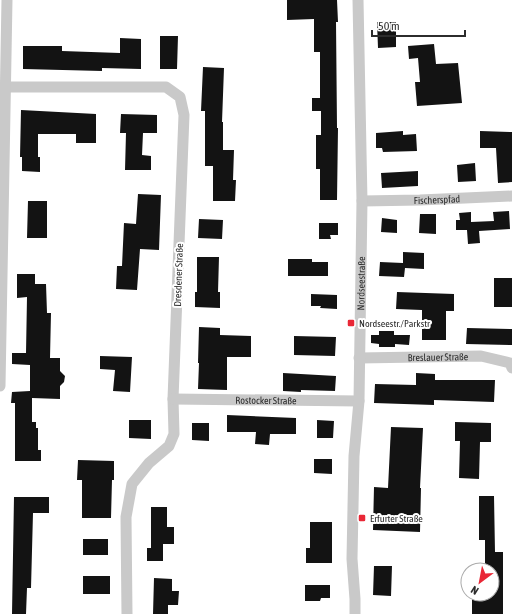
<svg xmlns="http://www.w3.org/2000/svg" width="512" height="614" font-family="'Asap Condensed',sans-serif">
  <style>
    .building { fill: #131313 }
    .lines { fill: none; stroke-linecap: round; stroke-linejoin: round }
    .minor { stroke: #c9c9c9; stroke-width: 11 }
    .poi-dot { fill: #e92736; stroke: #fff; stroke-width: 1.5 }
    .labels { text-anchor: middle; stroke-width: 4; stroke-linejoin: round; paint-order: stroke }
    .street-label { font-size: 10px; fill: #2c2c2c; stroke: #fff }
    .poi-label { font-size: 10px; fill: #2c2c2c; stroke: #fff; text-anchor: start }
  </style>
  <rect width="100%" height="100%" fill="#fff"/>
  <path class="building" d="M 287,0 L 337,0 L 338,22 L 336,22 L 337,128 L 338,128 L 337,200 L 320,200 L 320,169 L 316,169 L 316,135 L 321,135 L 321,111 L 312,111 L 312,98 L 320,98 L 320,52 L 314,52 L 314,19 L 287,20 Z
    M 377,22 L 396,22 L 396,47 L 378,48 Z
    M 160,36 L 178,36 L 177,69 L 160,69 Z
    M 120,38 L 141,39 L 141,69 L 102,68 L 102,71 L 23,69 L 23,46 L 62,46 L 62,51 L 120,53 Z
    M 434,44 L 436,64 L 458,63 L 462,103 L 417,106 L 415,82 L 420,82 L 418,58 L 409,59 L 408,46 Z
    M 203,67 L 224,68 L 222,122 L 223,122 L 223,150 L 234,150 L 233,180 L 236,180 L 235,201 L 213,201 L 213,166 L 205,166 L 205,111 L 201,111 Z
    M 21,110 L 96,114 L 96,143 L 76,143 L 76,134 L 38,134 L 38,157 L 40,157 L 40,172 L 22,171 L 22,157 L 20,157 Z
    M 121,114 L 157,115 L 157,133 L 143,133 L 142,155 L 151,156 L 151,170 L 125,170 L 126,133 L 120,133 Z
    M 403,131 L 403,135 L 416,134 L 417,151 L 383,152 L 382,148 L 376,148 L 376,133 Z
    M 480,131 L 512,132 L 512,182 L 498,183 L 496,148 L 480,148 Z
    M 475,163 L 476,181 L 458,182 L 457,165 Z
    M 418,171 L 418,186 L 382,188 L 381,173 Z
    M 138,194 L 161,195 L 159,250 L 140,249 L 137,290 L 116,289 L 117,266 L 122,266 L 124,223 L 136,224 Z
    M 28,201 L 47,201 L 47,238 L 27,238 Z
    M 509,211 L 510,229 L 479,231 L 480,243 L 468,244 L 467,230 L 456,230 L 456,220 L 460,220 L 459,213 L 471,212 L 471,222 L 494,221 L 493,212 Z
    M 420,214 L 436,214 L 436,234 L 419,233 Z
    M 382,218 L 397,220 L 397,233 L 381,232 Z
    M 199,219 L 223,220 L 222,239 L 198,238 Z
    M 319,223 L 338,223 L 338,235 L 330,235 L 331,239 L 319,239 Z
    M 403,252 L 424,253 L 424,269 L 405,268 L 404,277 L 379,276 L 380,262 L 403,263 Z
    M 197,257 L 219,257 L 218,292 L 220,292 L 220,308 L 195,307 L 195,292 L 197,292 Z
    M 288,259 L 312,259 L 312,262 L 328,262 L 328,276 L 288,276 Z
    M 17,274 L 35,274 L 35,284 L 46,284 L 47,313 L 51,313 L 50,358 L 60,358 L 60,371 L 65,376 L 64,382 L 60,386 L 60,399 L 32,398 L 32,422 L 36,422 L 36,428 L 38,428 L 38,450 L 41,450 L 41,461 L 15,461 L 15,403 L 11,403 L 12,392 L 30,391 L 30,365 L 12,364 L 12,353 L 26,353 L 27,297 L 17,298 Z
    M 494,278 L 512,278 L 512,307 L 494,307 Z
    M 397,292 L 454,294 L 454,311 L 446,311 L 446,340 L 422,340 L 422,310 L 396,309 Z
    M 311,294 L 337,295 L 337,309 L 320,308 L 321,306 L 311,306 Z
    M 199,327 L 220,328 L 220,335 L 251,336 L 251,357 L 227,357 L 227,390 L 198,389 L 199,363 L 198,363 Z
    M 467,328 L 512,329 L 512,345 L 466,344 Z
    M 379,331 L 394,331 L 394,335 L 410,335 L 409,345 L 395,344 L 395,347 L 379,347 L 379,344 L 371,343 L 371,335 L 379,335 Z
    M 294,336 L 336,337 L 335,356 L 294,355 Z
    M 100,356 L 132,357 L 130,392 L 113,391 L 115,370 L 100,369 Z
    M 283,373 L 336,376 L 335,391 L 301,390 L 301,392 L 283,391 Z
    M 416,373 L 435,374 L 435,380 L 495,380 L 494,402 L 434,400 L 434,405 L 374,403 L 375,384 L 416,385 Z
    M 227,415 L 296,418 L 296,434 L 270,434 L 269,445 L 255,444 L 256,432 L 227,432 Z
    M 129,420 L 151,420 L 151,439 L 129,438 Z
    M 317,420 L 334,421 L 333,438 L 317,438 Z
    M 455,422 L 491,423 L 491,442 L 480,442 L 479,479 L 459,478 L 460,441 L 455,441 Z
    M 192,423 L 209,423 L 209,441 L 192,440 Z
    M 391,427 L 423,428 L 420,488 L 421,488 L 420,532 L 373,530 L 374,487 L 388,488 Z
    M 314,459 L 332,459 L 332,474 L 314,473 Z
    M 78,460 L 114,461 L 114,480 L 112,480 L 111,518 L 82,518 L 82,480 L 77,480 Z
    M 479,496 L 494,496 L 495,552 L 503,552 L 503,614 L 472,614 L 472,594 L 492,594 L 492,567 L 485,568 L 485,540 L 479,540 Z
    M 14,497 L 49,497 L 49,513 L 33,513 L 31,588 L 27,588 L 26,614 L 12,614 Z
    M 151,507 L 167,507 L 167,527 L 174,527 L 174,544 L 163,544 L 163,561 L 147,561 L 147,548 L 151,548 Z
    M 310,522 L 332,522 L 332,563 L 306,563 L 306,548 L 310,548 Z
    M 83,539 L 108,539 L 108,555 L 83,555 Z
    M 374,566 L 392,566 L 391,596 L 373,595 Z
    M 83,576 L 110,576 L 110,594 L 83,594 Z
    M 154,578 L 172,579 L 172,591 L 179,591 L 178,605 L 168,605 L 168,614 L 153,614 Z
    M 305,585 L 330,585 L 330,598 L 321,598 L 320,601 L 305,601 Z"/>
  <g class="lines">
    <g class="minor">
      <path d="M 6,87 L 166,87 L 180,97 L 184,115 L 173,399 L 174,434 L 169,446 L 149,463 L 132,484 L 126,517 L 127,614"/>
      <path id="s1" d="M 362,201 L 420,200 L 512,196"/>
      <path id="s2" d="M 359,358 L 481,356 L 510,363 L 512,368"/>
      <path d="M 0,386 L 7,0"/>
      <path id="s3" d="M 173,399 L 359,401"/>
      <path id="s4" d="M 355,614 L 355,599 L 352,559 L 354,456 L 359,401 L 362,201 L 358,0"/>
    </g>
  </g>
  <g class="poi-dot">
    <rect x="347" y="319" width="8" height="8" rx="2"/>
    <rect x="358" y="514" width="8" height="8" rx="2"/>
  </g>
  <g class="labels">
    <g class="street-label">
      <text dy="4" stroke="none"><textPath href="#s1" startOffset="75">Fischerspfad</textPath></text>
      <text transform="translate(178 275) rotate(-88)" y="4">Dresdener Straße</text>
      <text dy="4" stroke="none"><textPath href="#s4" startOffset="331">Nordseestraße</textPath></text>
      <text dy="4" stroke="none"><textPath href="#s2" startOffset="79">Breslauer Straße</textPath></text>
      <text dy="4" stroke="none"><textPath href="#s3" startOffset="93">Rostocker Straße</textPath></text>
    </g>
    <g class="poi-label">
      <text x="359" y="327">Nordseestr./Parkstr</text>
      <text x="370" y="522">Erfurter Straße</text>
    </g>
  </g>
  <g transform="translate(480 582) rotate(212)"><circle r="19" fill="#ffffff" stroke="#ababab"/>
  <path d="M0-3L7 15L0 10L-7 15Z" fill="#e92736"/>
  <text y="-6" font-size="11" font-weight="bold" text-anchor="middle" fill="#2c2c2c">N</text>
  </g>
  <path d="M372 30v6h93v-6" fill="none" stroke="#2c2c2c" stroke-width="2"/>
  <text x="378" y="30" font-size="12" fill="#2c2c2c" stroke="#ffffff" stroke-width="3" paint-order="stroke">50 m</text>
</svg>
